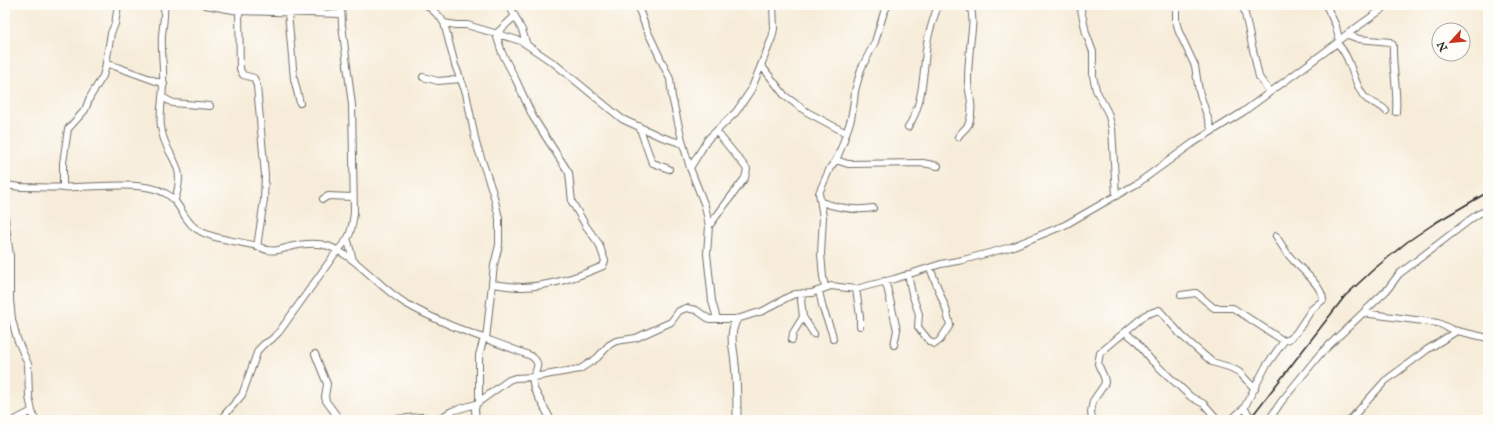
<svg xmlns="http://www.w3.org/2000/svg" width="1493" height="425" font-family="'IM FELL English',serif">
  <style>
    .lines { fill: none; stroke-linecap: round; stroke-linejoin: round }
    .minor-casing { stroke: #726f68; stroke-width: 8 }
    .tertiary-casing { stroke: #726f68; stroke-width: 9 }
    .minor { stroke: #fff; stroke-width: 6 }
    .tertiary { stroke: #fff; stroke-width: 7 }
    .rail { stroke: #2b2b2b; stroke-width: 1.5 }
  </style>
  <rect width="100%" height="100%" fill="#fdfcf7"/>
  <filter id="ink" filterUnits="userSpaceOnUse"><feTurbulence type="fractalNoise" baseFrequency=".025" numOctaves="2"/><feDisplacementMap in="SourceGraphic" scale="8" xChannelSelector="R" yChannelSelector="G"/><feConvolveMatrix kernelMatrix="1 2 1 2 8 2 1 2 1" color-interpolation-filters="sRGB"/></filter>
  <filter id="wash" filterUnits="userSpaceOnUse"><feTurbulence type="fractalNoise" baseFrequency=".012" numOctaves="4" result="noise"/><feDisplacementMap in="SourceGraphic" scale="16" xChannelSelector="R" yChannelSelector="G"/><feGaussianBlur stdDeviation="0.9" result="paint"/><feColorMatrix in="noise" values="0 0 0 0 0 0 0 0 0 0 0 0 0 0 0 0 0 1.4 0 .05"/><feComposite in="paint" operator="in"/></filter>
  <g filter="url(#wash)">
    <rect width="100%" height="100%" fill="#f7ecd9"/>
  </g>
  <g filter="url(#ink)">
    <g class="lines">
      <g class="minor-casing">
        <path id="minor" d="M 164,5 C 165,15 163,25 162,35 C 161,52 164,68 163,84 C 163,98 159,113 161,127 C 165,159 188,161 175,199
          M 205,5 L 239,11
          M 427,5 L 440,17 L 444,23 L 455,65 L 466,93 L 476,143 L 493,193 L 499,218 L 499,245 L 494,265 L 486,339
          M 509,5 L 522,30 L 527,45
          M 639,5 L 640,12 L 646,28 L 670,79 L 672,97 L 683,144 L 690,168 L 705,206 L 709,226 L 707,254 L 712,301 L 717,319
          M 1080,5 L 1086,33 L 1093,52 L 1093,76 L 1096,90 L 1108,113 L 1112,128 L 1116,196
          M 1176,5 L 1176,21 L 1179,32 L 1195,66 L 1199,91 L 1212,131
          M 1243,5 L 1259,77 L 1270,92
          M 288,12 L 294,79 L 300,103
          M 444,23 L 456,25 L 467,25 L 521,41 L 555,64 L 622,119 L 659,136 L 683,144
          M 496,34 L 515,16
          M 1348,35 L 1359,39 L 1390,42 L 1393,45 C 1392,67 1398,89 1396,112
          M 1339,40 L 1388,5
          M 1337,43 C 1351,57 1352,79 1363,95 C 1369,104 1380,103 1386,111
          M 106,63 L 164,84
          M 761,65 L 785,96 L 807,112 L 846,133
          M 423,77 L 438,81 L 461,79
          M 162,97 L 173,103 L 210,106
          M 639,126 L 651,160 L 653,163 L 669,169
          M 908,127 C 924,104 923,70 927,43 C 929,30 934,18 938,5
          M 958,137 C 961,131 967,129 969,123 C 975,104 968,96 968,80 C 968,69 969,58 970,48 C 971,32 975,21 970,5
          M 836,160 L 848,164 L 923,163 L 938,166
          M 690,168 L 708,139 L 736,112 L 751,90 L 772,38 L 774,29 L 773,5
          M 5,185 L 21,187 C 39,187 57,188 76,187 C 100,187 144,181 165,193 C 179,200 182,217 194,227 C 208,239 239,241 257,246 C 261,247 264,250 268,250 C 275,252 282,249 289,247 C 301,244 316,242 328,246 C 359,258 377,286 405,303 C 444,326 489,339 531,356 C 541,363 537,367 534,377
          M 63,188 L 63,163 L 68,129 L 85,110 L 90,97 L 103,76 L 105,69 L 111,33 L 115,24 L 118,5
          M 323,199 L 328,196 L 353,197
          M 821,202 C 838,208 855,211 873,208
          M 5,218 L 10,256 L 10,300 L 12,319 L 17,339 L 28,364 L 29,397 L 32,411 L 35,420
          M 709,226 L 745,178 L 747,169 L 716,131
          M 348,241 L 353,260
          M 257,247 L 264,200 L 265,175 L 257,86 L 254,78 L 243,75 L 240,69 L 239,11 L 341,14
          M 908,274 L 912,294 L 919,314 L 918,327 L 930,342 L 935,344 L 940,340 L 950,325 L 946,309 L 930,268
          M 884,281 L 887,287 L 897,330 L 894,345
          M 492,284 C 502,285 512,287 522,287 C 550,286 578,277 603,266 L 605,261 L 599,244 L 586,226 L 572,202 L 569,173 L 533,117 L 516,80 L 502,53 L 496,34
          M 825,287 L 823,277 L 821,254 L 823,217 L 819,193 L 830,168 L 836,160 L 842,146 L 851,119 L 854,101 L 855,91 L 861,69 L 875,42 L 884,12 L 888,5
          M 856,289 L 860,316 L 860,326
          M 819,291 L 823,309 L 832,333 L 833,339
          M 1181,295 L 1196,293 L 1214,308 L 1233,308 L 1284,341
          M 1363,313 L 1438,323 L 1453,330 L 1488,338
          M 803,317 L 814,334
          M 1125,332 L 1136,341 L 1150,359 L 1191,397 L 1204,404 L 1218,420
          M 792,340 L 793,333 L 803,317 L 801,300 L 803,293
          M 315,354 L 327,384 L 325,397 L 326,401 L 340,420
          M 532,377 L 534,389 L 551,420
          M 479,402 L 479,355 L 484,338
          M 1244,408 L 1253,420
          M 1270,418 L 1279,420
          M 15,420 L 32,411
          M 220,420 L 242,395 L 258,350 L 264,344 L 271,340 L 279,332 L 337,251 C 351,237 351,233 354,213 L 352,105 L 342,25 L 341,5
          M 383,420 L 421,417 L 435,419 L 442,417 L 452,411 L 476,404
          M 476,420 L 475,410 L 476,404 L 509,380 L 515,378 L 534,377 L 580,369 L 597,358 L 609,345 L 616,341 L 636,338 L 671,322 L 679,311 L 686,308 L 696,310 L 709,319 L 737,319 L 763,311 L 788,297 L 795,294 L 812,293 L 831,286 L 856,289 L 894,279 L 941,264 L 963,260 L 1011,247 L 1065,225 L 1138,183 L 1193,143 L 1243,112 L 1337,43 L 1339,40 L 1336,26 L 1326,5
          M 1092,420 L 1091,412 L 1093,401 L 1104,385 L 1105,382 L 1104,377 L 1098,364 L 1100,353 L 1145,315 L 1159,310 L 1182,336 L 1212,362 L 1229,367 L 1239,372 L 1255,389
          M 1231,420 L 1244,408 L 1266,366 L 1284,341 L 1289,339 L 1296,333 L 1312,309 L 1323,300 C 1323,287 1302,270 1293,260 C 1286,253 1281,244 1276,236
          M 1269,420 L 1281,402 L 1320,354 L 1387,290 L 1399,274 L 1471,219 L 1478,214 L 1488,210
          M 1350,420 L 1385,381 L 1428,349 L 1457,331"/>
      </g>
      <g class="tertiary-casing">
        <path id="tertiary" d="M 737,319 C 728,335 734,348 735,364 C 737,383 737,402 737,420"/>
      </g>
      <use href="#minor" class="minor"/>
      <use href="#tertiary" class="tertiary"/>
      <path class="rail" d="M 1249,420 L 1345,296 L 1374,269 L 1407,242 L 1435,223 L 1488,192"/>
    </g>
  </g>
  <rect width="1493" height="425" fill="none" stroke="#fdfcf7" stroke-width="20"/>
  <g transform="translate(1451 42) rotate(243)"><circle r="19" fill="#fdfcf7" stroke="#a9a8a5"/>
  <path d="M0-3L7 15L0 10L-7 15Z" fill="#c8321e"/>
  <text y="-6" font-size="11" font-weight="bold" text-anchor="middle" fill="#2b2b2b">N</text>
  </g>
</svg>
